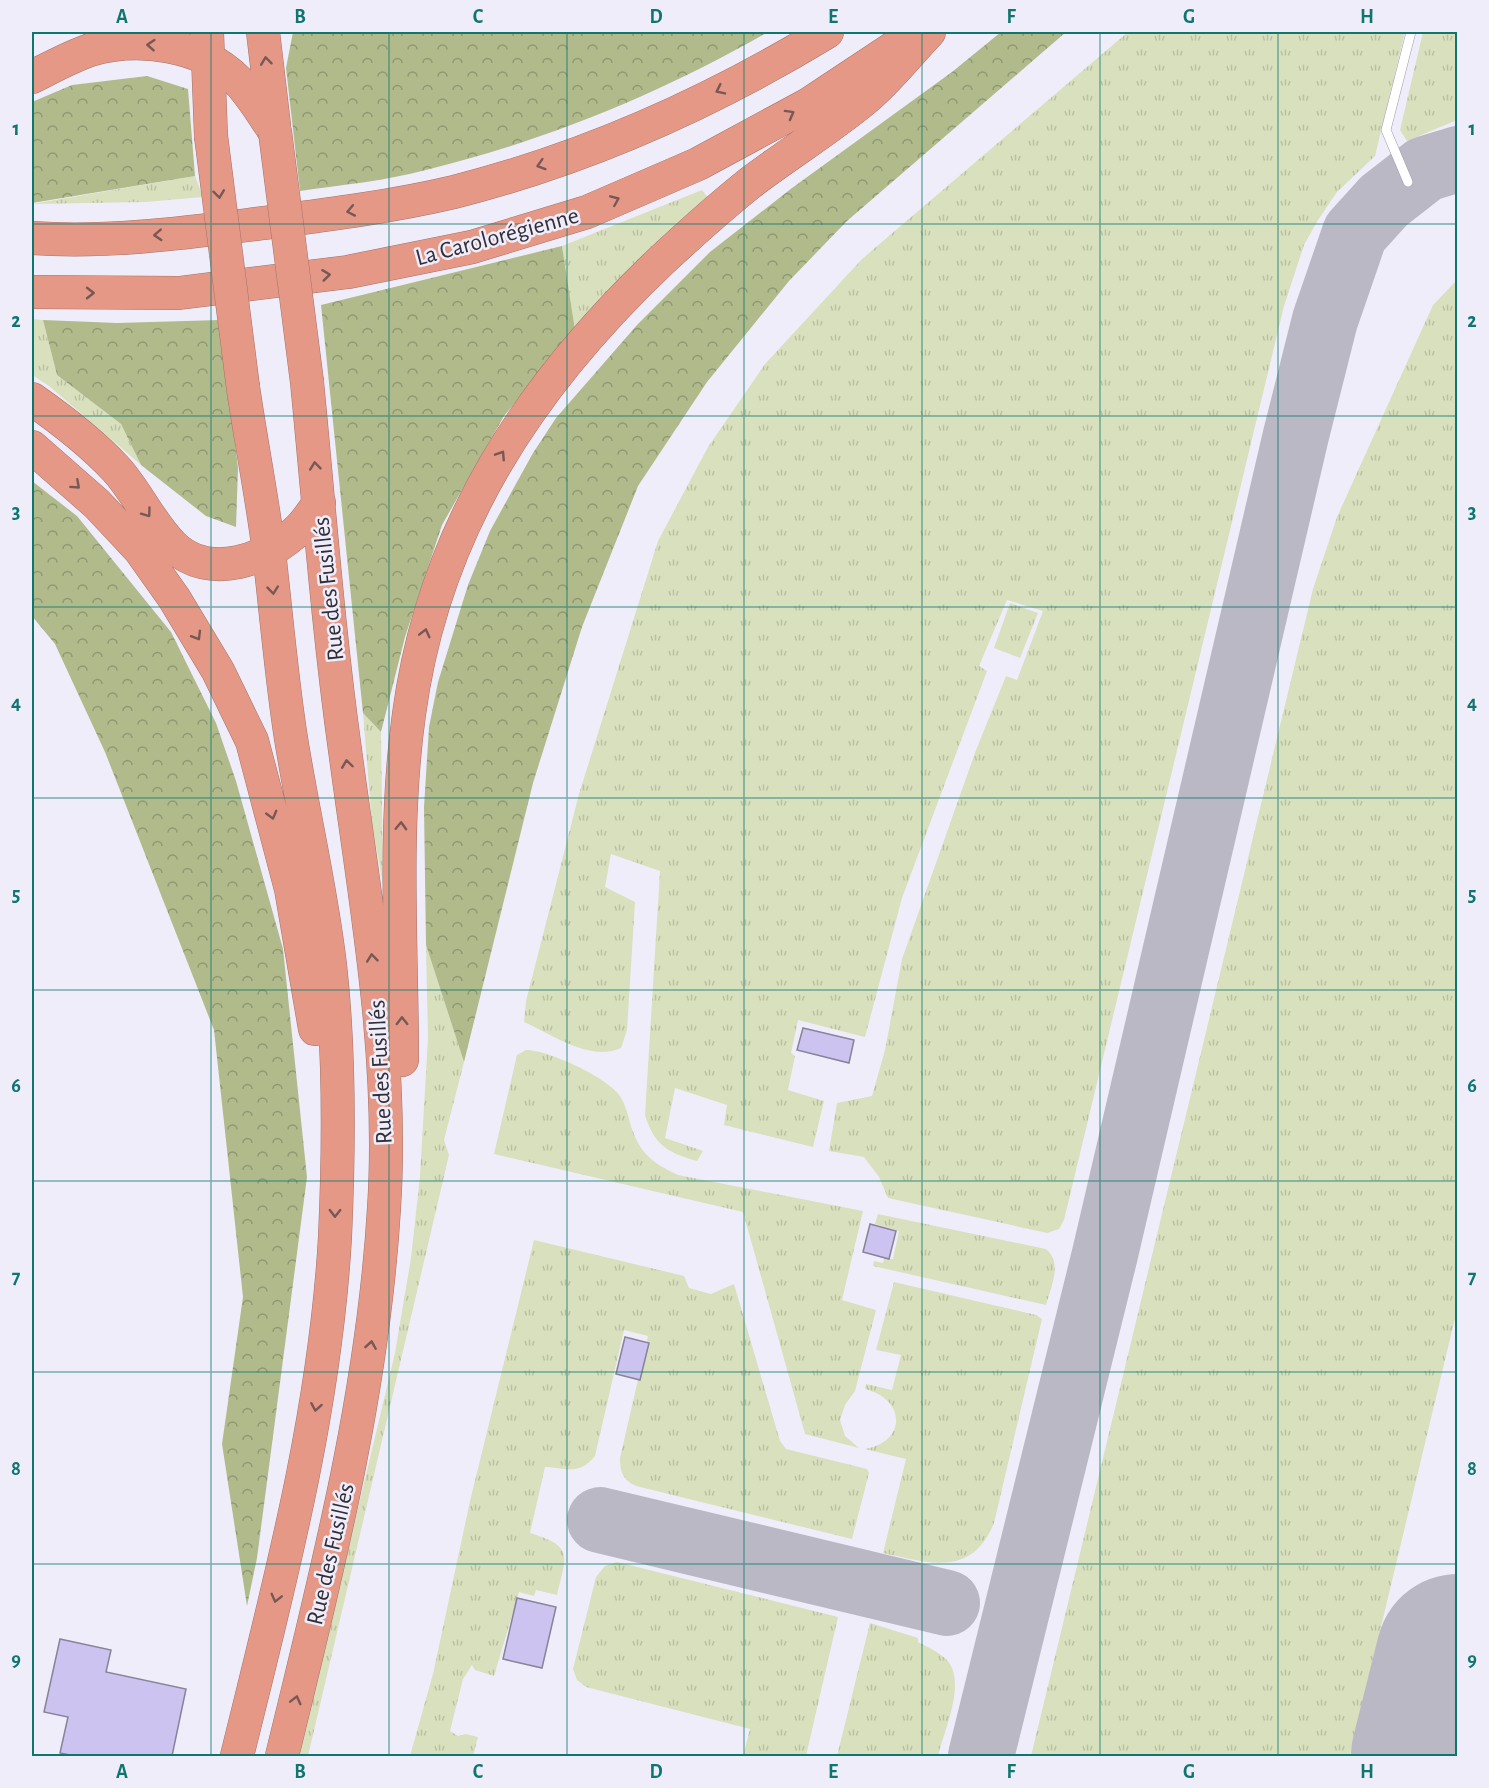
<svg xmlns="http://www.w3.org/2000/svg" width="1489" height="1788" font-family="'Alegreya Sans',sans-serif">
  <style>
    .grass { fill: url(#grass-tufts) }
    .forest { fill: url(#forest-crowns) }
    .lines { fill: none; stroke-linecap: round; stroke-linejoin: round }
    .taxiway { stroke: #bab8c4; stroke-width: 66 }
    .runway { stroke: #bab8c4; stroke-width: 164 }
    .building { fill: #cdc3f1; stroke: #878398; stroke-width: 1.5 }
    .lane-casing { stroke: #a19cb2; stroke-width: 10 }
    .highway-casing { stroke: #a5736a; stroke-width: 34 }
    .lane { stroke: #fff; stroke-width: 9 }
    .highway { stroke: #e49885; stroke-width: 33 }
    .highway-bridge-casing { stroke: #a5736a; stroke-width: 34; stroke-linecap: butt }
    .highway-bridge { stroke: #e49885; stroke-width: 33 }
    .oneway { stroke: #785856 }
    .grid { fill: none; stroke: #0f766e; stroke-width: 1.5; stroke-opacity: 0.55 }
    .labels { text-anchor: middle; stroke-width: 5; stroke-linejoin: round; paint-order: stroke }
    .street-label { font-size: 24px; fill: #302e37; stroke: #f0edfb }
    .neatline { fill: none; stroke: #0f766e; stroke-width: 2 }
    .grid-label { font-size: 20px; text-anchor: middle; font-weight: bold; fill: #0f766e }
  </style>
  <defs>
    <pattern id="grass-tufts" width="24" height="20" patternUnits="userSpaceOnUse" patternTransform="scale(1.5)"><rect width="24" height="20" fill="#d9e0bd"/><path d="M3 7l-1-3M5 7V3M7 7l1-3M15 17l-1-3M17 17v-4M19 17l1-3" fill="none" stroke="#bbc0a3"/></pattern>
    <pattern id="forest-crowns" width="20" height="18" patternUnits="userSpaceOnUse" patternTransform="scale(1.5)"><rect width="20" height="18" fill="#b0ba8b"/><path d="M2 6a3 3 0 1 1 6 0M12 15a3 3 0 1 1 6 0" fill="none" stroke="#909872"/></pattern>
  </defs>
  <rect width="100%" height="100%" fill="#f0edfb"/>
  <path class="grass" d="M 1128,32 L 1405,32 L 1375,156 L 1337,192 L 1318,220 L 1304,245 L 1284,306 L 1064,1220 L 1059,1229 L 1047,1233 L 888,1198 L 879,1177 L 864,1157 L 829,1151 L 837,1103 L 872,1096 L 885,1050 L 902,959 L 976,750 L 1006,676 L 1017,680 L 1043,611 L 1007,600 L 979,666 L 987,671 L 902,898 L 865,1037 L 798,1020 L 791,1053 L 795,1056 L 788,1090 L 824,1101 L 813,1147 L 724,1125 L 727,1105 L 675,1088 L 665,1138 L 703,1151 L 697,1161 C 668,1153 654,1145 645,1115 L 660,871 L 611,854 L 605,887 L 635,902 L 627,1030 L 621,1048 C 590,1062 553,1035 524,1022 L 526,1001 L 579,794 L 658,541 L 708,447 L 765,364 L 862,259 Z
    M 1423,32 L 1457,32 L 1457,120 L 1407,141 L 1400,130 Z
    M 195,176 L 203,197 L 146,202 L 32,204 Z
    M 702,190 L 708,198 L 575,330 L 562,246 Z
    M 1457,280 L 1457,1310 L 1350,1756 L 1031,1756 L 1313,589 L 1337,517 L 1433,305 Z
    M 32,319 L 43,320 L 57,375 L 121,424 L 141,465 L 49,386 L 32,375 Z
    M 1010,603 L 1038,613 L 1020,658 L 994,648 Z
    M 363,713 L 381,732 L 383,885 L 372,824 Z
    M 426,945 L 464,1062 L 444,1140 L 449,1155 L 308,1756 L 299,1756 L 395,1353 L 411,1258 L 420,1176 L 428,1038 Z
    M 526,1050 C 548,1050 607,1077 620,1096 C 625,1104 628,1114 630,1123 C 639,1152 650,1162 678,1175 L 863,1211 L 842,1300 L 876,1310 L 855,1391 L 845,1405 L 840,1420 L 845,1436 L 859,1448 L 805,1434 L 743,1212 L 494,1154 L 517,1055 Z
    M 878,1214 L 1046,1249 C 1063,1263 1051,1287 1046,1305 L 873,1266 L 874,1261 L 883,1263 L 884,1258 L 893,1259 L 899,1231 L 875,1224 Z
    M 534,1240 L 684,1276 L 689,1288 L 711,1294 L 734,1284 L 780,1441 L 786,1449 L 867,1469 L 869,1473 L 852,1539 L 636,1486 C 623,1480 620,1472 620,1458 L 648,1336 L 624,1330 L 595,1456 C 578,1476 568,1468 545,1467 L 530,1533 C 575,1547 566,1555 557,1595 L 536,1590 L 534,1596 L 519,1592 L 494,1676 L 475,1670 L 472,1665 L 463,1679 L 450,1731 L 458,1736 L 466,1734 L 478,1737 L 473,1756 L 410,1756 L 433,1674 L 470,1501 Z
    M 894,1282 L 1036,1315 L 1042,1319 L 994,1523 C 972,1578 928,1563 883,1553 L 906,1459 L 865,1449 C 907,1442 906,1399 865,1389 L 866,1384 L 892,1390 L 901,1355 L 876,1350 Z
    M 617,1562 L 838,1617 L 806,1756 L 743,1756 L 750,1729 L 586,1687 L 577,1680 L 573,1669 L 596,1577 L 605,1566 Z
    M 870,1623 L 918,1638 L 918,1642 C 929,1648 947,1655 952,1668 C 962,1693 944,1731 938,1756 L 837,1756 Z"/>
  <path class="forest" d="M 293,32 L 768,32 C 662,93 545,141 426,170 C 385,181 341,185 300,191 L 286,68 Z
    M 1001,32 L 1066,32 L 847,221 L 789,281 L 707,382 L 638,486 L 582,627 L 533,783 L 464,1062 L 426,945 L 424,807 L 429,727 L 438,682 L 468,585 L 490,531 L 533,453 L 556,418 L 637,325 L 710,252 L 792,188 L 952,72 Z
    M 147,76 L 188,89 L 195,176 L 32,203 L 32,102 L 72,85 Z
    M 562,246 L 575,330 L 504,416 L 442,525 L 405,637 L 381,732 L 363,713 L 321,305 Z
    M 43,320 L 117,323 L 220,320 L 238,468 L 236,527 L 206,516 L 141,465 L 121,424 L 57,375 Z
    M 32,481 L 77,516 L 171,632 L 216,723 L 236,781 L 283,949 L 307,1177 L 257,1558 L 247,1606 L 222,1444 L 243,1297 L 214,1030 L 105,752 L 55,644 L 32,616 Z"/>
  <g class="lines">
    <path class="taxiway" d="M 600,1520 L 947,1603
      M 981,1756 L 1105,1254 L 1296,435 L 1325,320 L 1355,233 L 1384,201 L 1425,169 L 1458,159"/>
    <path class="runway" d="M 1433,1756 L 1458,1656"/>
  </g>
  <path class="building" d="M 803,1028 L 854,1040 L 849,1063 L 797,1050 Z
    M 870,1224 L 896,1231 L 889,1259 L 863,1252 Z
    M 625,1337 L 649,1343 L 640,1380 L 616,1374 Z
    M 517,1598 L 556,1607 L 542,1668 L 503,1659 Z
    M 60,1639 L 111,1650 L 106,1672 L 186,1689 L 172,1756 L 75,1756 L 60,1753 L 68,1717 L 44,1712 Z"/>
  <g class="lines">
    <g class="lane-casing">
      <path id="lane" d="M 1408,182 L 1386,130 L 1411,32"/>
    </g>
    <g class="highway-casing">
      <path id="highway" d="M 207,32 L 211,136
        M 263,32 L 274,125
        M 32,77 C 50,68 70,57 90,50 C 138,36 201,44 237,80 C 252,95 263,115 275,132
        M 32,238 C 103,243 177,234 248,225 C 317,216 386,208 454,192 C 584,159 712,102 827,32
        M 32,292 L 179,293 L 348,272 L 472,247 L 587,212 L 698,164 L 809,104 L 901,43
        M 32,399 C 62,420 91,442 116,469 C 137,492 150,523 173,546 C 209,581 268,560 300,528 C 307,521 313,511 319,503
        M 32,447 L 97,504 L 140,550 L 174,598 L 218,671 L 252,741 L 291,889 L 315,1029
        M 402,1060 C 402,945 393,829 409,714 C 434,529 529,386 662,260 C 690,234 720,207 750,183 C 788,154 829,129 865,99 C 888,80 908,54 929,32
        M 237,1756 C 279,1585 325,1414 335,1237 C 339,1149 340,1053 330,965 C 321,887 302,810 290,732 C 281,672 276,612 269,552 C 262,497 251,442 243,387
        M 282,1756 C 326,1575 373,1395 384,1208 C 394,1056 365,901 345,750 C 328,628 319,505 307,382"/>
    </g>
    <use href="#lane" class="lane"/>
    <use href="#highway" class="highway"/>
    <g class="highway-bridge-casing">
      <path id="highway-bridge" d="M 275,132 L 307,382
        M 211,136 L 243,387"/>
    </g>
    <use href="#highway-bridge" class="highway-bridge"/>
  </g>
  <defs><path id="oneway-chevron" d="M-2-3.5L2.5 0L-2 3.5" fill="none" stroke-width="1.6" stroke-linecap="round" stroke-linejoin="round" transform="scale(1.5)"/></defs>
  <g class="oneway">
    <use href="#oneway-chevron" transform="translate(151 45) rotate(-176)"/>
    <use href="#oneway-chevron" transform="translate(266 61) rotate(-97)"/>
    <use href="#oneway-chevron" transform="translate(720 90) rotate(154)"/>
    <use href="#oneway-chevron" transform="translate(790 114) rotate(-29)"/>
    <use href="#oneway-chevron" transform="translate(541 165) rotate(163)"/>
    <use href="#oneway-chevron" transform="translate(219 194) rotate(83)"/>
    <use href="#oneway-chevron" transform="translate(615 200) rotate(-23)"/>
    <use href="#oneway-chevron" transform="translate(351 211) rotate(169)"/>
    <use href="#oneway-chevron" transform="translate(158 235) rotate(177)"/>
    <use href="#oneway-chevron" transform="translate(326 275) rotate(-7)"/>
    <use href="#oneway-chevron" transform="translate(90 293)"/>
    <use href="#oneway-chevron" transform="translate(501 455) rotate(-57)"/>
    <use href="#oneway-chevron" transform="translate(315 466) rotate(-96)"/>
    <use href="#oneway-chevron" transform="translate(76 485) rotate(42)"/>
    <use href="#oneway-chevron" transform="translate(147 513) rotate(54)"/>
    <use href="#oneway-chevron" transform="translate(273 590) rotate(84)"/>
    <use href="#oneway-chevron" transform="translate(425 633) rotate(-76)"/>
    <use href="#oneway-chevron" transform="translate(197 636) rotate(59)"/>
    <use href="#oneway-chevron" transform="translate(347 764) rotate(-98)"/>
    <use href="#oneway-chevron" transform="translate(272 815) rotate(75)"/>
    <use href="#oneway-chevron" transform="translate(401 826) rotate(-88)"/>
    <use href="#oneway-chevron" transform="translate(372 958) rotate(-96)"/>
    <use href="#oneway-chevron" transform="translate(402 1021) rotate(-91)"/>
    <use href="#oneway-chevron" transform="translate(335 1213) rotate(91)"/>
    <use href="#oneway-chevron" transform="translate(371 1345) rotate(-81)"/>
    <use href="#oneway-chevron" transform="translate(316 1407) rotate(100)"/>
    <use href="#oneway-chevron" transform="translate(276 1598) rotate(104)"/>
    <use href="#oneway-chevron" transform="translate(296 1700) rotate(-76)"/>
  </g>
  <path class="grid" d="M 211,32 L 211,1756M 389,32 L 389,1756M 567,32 L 567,1756M 744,32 L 744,1756M 922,32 L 922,1756M 1100,32 L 1100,1756M 1278,32 L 1278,1756M 32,224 L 1458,224M 32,416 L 1458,416M 32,607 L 1458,607M 32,798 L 1458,798M 32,990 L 1458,990M 32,1181 L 1458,1181M 32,1372 L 1458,1372M 32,1564 L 1458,1564"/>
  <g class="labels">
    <g class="street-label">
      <text transform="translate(497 236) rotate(-15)" y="8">La Carolorégienne</text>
      <text transform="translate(328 589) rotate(-96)" y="8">Rue des Fusillés</text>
      <text transform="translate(380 1072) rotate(-93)" y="8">Rue des Fusillés</text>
      <text transform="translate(330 1554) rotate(-77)" y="8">Rue des Fusillés</text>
    </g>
  </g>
  <rect width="1489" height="1788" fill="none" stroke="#f0edfb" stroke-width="66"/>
  <rect x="33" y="33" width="1423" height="1722" class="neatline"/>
  <g class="grid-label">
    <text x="122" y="23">A</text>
    <text x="300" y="23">B</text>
    <text x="478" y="23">C</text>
    <text x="656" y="23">D</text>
    <text x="833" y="23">E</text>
    <text x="1011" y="23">F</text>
    <text x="1189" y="23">G</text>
    <text x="1367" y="23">H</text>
    <text x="16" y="135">1</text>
    <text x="1472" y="135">1</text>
    <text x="16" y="327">2</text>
    <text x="1472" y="327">2</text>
    <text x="16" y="518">3</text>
    <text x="1472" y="518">3</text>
    <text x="16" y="709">4</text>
    <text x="1472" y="709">4</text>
    <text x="16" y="901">5</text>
    <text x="1472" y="901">5</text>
    <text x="16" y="1092">6</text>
    <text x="1472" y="1092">6</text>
    <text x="16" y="1283">7</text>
    <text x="1472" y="1283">7</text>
    <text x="16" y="1475">8</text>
    <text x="1472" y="1475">8</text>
    <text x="16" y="1666">9</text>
    <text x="1472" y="1666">9</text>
    <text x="122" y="1778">A</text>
    <text x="300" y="1778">B</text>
    <text x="478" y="1778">C</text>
    <text x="656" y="1778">D</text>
    <text x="833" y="1778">E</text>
    <text x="1011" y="1778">F</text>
    <text x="1189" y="1778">G</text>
    <text x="1367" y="1778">H</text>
  </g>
</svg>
